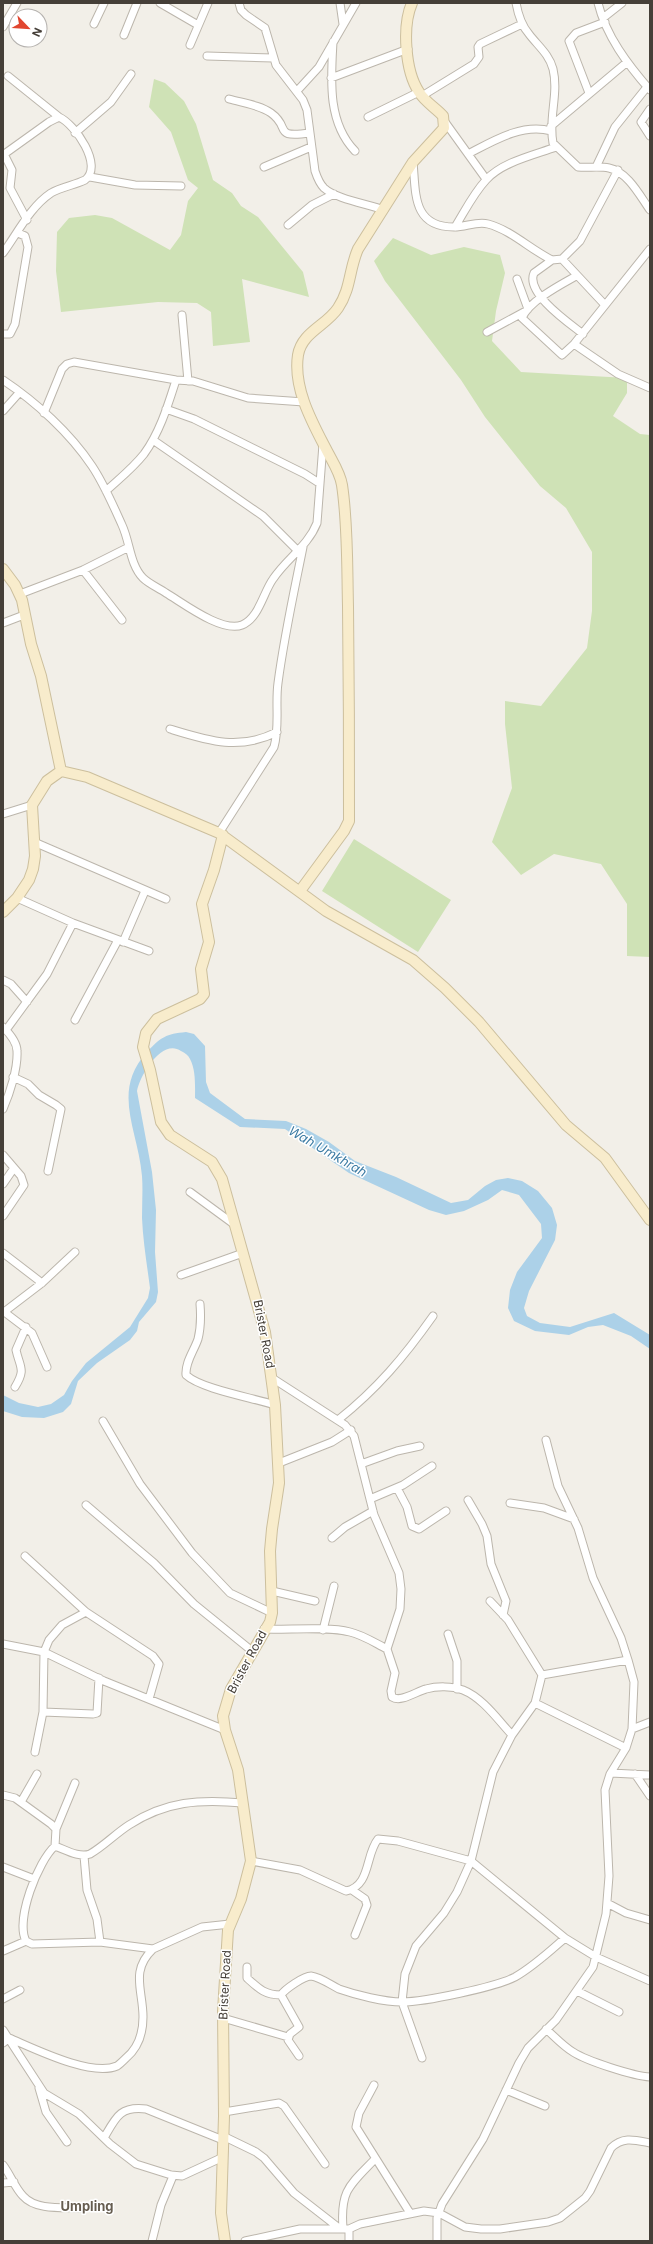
<svg xmlns="http://www.w3.org/2000/svg" width="653" height="2244" font-family="Inter,sans-serif">
  <style>
    .green { fill: #cfe2b6 }
    .water { fill: #acd1e8 }
    .lines { fill: none; stroke-linecap: round; stroke-linejoin: round }
    .street-casing { stroke: #bcb6ac; stroke-width: 9 }
    .secondary-casing { stroke: #ccbf9d; stroke-width: 12 }
    .street { stroke: #fff; stroke-width: 7 }
    .secondary { stroke: #f8eccc; stroke-width: 10 }
    .labels { text-anchor: middle; stroke-width: 3; stroke-linejoin: round; paint-order: stroke }
    .street-label { font-size: 12px; fill: #453f38; stroke: #fff }
    .water-label { font-size: 13px; font-style: italic; fill: #3d7ca4; stroke: #fff }
    .neighbourhood-label { font-size: 13px; font-weight: bold; fill: #665d50; stroke: #fff }
  </style>
  <rect width="100%" height="100%" fill="#f2efe8"/>
  <path class="green" d="M 154,79 L 165,83 L 184,101 L 196,124 L 213,180 L 232,193 L 241,206 L 258,217 L 303,272 L 309,297 L 242,279 L 250,342 L 213,346 L 211,312 L 197,303 L 158,302 L 61,312 L 56,271 L 57,232 L 69,218 L 95,215 L 112,218 L 170,250 L 181,235 L 188,201 L 198,188 L 188,180 L 171,132 L 149,107 Z
    M 393,238 L 431,255 L 464,247 L 500,255 L 505,273 L 496,311 L 492,341 L 521,372 L 627,378 L 627,393 L 613,416 L 640,434 L 650,435 L 650,957 L 627,956 L 627,904 L 601,864 L 554,854 L 521,875 L 492,842 L 512,788 L 505,724 L 505,701 L 541,706 L 587,648 L 592,611 L 592,552 L 566,508 L 540,486 L 485,417 L 461,380 L 385,281 L 374,261 Z
    M 354,839 L 451,900 L 418,952 L 322,891 Z"/>
  <path class="water" d="M 186,1032 L 194,1034 L 205,1046 L 206,1082 L 210,1093 L 245,1119 L 286,1121 L 306,1129 L 329,1142 L 355,1161 L 396,1177 L 451,1203 L 468,1200 L 485,1186 L 496,1180 L 508,1178 L 522,1181 L 538,1191 L 552,1208 L 557,1225 L 555,1240 L 529,1291 L 524,1308 L 527,1316 L 540,1323 L 570,1327 L 614,1313 L 650,1335 L 650,1349 L 631,1336 L 603,1325 L 588,1327 L 569,1335 L 535,1331 L 514,1321 L 508,1308 L 510,1290 L 517,1272 L 542,1238 L 541,1224 L 519,1195 L 502,1190 L 488,1200 L 464,1211 L 446,1215 L 429,1210 L 349,1173 L 285,1129 L 240,1127 L 195,1098 C 195,1086 196,1070 190,1059 C 188,1055 185,1053 181,1051 C 162,1038 140,1075 137,1091 L 152,1172 L 156,1210 L 155,1252 L 158,1292 L 156,1302 L 139,1322 L 137,1331 L 130,1340 L 97,1363 L 78,1381 L 71,1404 L 63,1412 L 44,1418 L 22,1417 L 3,1411 L 3,1395 L 19,1403 L 38,1407 L 51,1404 L 64,1395 L 72,1381 L 86,1363 L 130,1327 L 148,1298 L 150,1288 C 147,1265 143,1241 142,1218 C 142,1204 143,1190 142,1176 C 138,1129 111,1092 147,1052 C 161,1037 166,1034 186,1032 Z"/>
  <g class="lines">
    <g class="street-casing">
      <path id="street" d="M 160,3 L 198,25
        M 239,3 L 241,10 L 246,15 L 265,28 L 276,65 L 303,100 L 307,110 L 315,171 C 317,177 320,184 324,188 C 336,199 368,204 384,210
        M 340,3 L 343,24
        M 516,3 C 518,14 521,25 529,34 C 538,46 549,54 553,69 C 559,94 548,119 553,143 L 578,167 C 588,168 599,166 609,168 C 628,172 640,196 650,210
        M 598,3 C 606,36 628,65 650,90
        M 603,18 L 622,3
        M 94,24 L 104,3
        M 3,27 L 17,3
        M 124,35 L 137,3
        M 333,42 C 331,79 327,122 355,151
        M 190,45 L 208,3
        M 207,56 L 273,58
        M 8,76 L 59,117
        M 331,78 L 408,49
        M 297,91 L 319,67 L 356,3
        M 589,93 L 569,41 L 576,33 L 605,22
        M 422,96 L 474,64 L 479,57 L 478,47 L 480,44 L 522,24
        M 229,99 C 243,103 260,105 271,113 C 292,128 271,138 310,133
        M 650,109 L 641,122 L 650,136
        M 368,117 L 419,92
        M 445,122 L 486,179
        M 551,126 L 626,63
        M 75,133 L 111,102 L 131,74
        M 4,154 L 12,170 L 10,188 L 27,220
        M 468,154 C 493,141 522,123 551,131
        M 3,155 L 49,122 L 59,117 C 75,124 104,166 85,180 C 75,185 61,187 51,193 C 30,207 17,234 3,253
        M 413,162 C 416,193 412,227 454,227 C 466,227 477,221 488,224 C 511,230 531,250 552,260 L 562,259 L 580,241 L 618,170
        M 264,167 L 311,147
        M 596,167 L 615,127 L 647,87
        M 90,177 L 135,185 L 181,186
        M 288,225 L 312,205 L 334,194
        M 455,227 C 465,211 473,194 486,180 C 502,162 534,155 556,147
        M 562,259 L 605,305
        M 552,260 L 534,273 C 525,293 569,323 583,334
        M 576,276 C 560,285 529,301 522,318 L 562,355 L 574,344 L 650,249
        M 517,279 L 528,309
        M 182,315 L 188,381
        M 487,332 L 524,312
        M 3,334 L 10,334 L 15,324 L 28,247 L 25,236 L 18,233
        M 574,344 L 618,374 L 650,388
        M 3,380 C 36,402 70,433 92,466 C 104,484 113,505 122,525 C 130,542 130,565 143,578 C 149,584 159,588 166,593 C 183,603 222,633 242,625 C 259,618 263,593 273,579 C 287,558 308,546 317,523 L 323,444
        M 166,409 L 194,419 L 305,474 L 319,483
        M 3,411 L 19,393
        M 44,413 L 62,369 L 67,364 L 74,362 L 176,380 L 193,381 L 248,398 L 304,402
        M 153,440 L 263,516 L 298,551
        M 106,491 C 119,479 133,468 144,454 C 160,432 168,405 176,380
        M 83,570 L 122,620
        M 20,594 L 83,570 L 129,547
        M 3,623 L 24,615
        M 170,729 C 209,741 239,751 277,732
        M 3,814 L 32,805
        M 219,833 L 274,747 C 280,726 275,704 278,683 C 284,637 294,592 303,547
        M 34,842 L 166,899
        M 17,898 L 73,923 L 149,951
        M 123,942 L 145,891
        M 3,980 L 11,984 L 27,1002
        M 75,1020 L 118,940
        M 6,1030 L 47,974 L 73,923
        M 13,1077 L 28,1084 L 39,1095 L 56,1105 L 61,1109 L 48,1171
        M 3,1109 C 10,1093 18,1068 17,1051 C 17,1042 9,1033 3,1027
        M 3,1155 L 21,1176 L 24,1185 L 3,1216
        M 3,1184 L 14,1168
        M 190,1192 L 235,1225
        M 3,1253 L 42,1283
        M 181,1275 L 243,1253
        M 200,1304 C 201,1316 201,1327 198,1339 C 194,1351 185,1362 186,1375 C 201,1389 254,1398 275,1405
        M 3,1311 L 32,1333 L 47,1367
        M 4,1312 L 42,1283 L 75,1252
        M 272,1378 L 345,1425 L 354,1436 L 374,1515 L 399,1573 L 401,1589 L 400,1609 L 387,1649
        M 15,1387 C 26,1369 20,1368 16,1350 L 26,1327
        M 338,1420 C 377,1389 404,1357 433,1316
        M 103,1421 L 140,1484 L 192,1553 L 230,1593 L 272,1613
        M 279,1463 L 332,1442 L 351,1430
        M 361,1464 L 397,1451 L 420,1446
        M 397,1488 L 407,1507 L 412,1526 L 419,1529 L 446,1511
        M 370,1499 L 403,1485 L 432,1466
        M 468,1500 L 482,1524 L 487,1536 L 491,1564 L 506,1601 L 503,1615
        M 510,1503 L 544,1508 L 574,1519
        M 86,1505 L 154,1563 L 194,1604 L 252,1651
        M 332,1538 L 345,1527 L 373,1511
        M 25,1556 L 86,1612 L 153,1656 L 159,1664 L 149,1699
        M 272,1591 L 315,1601
        M 264,1629 C 289,1630 326,1626 350,1632 C 363,1635 375,1643 387,1649 L 395,1673 L 391,1691 L 392,1697 C 401,1703 417,1691 426,1689 C 437,1686 452,1686 463,1690 C 483,1698 498,1720 512,1735
        M 323,1630 L 334,1586
        M 448,1634 L 457,1661 L 457,1689
        M 3,1644 L 44,1652 L 104,1681 L 225,1730
        M 542,1675 L 628,1660
        M 535,1703 L 626,1748
        M 43,1712 L 93,1714 L 97,1713 L 99,1678
        M 632,1729 L 650,1722
        M 35,1752 L 43,1712 L 44,1652 L 49,1640 L 62,1625 L 86,1612
        M 611,1773 L 650,1775
        M 635,1774 L 650,1796
        M 3,1795 L 15,1798 L 51,1824 L 56,1829 L 55,1846
        M 21,1802 L 37,1774
        M 56,1829 L 75,1783
        M 84,1856 L 87,1890 L 97,1919 L 100,1942
        M 251,1861 L 300,1870 L 346,1891 C 371,1886 365,1855 378,1839 L 398,1841 L 471,1861 L 565,1938 L 596,1957 L 650,1981
        M 3,1867 L 34,1879
        M 352,1890 L 365,1899 L 367,1905 L 355,1935
        M 607,1903 L 626,1913 L 650,1920
        M 153,1949 L 100,1942 L 32,1944 L 26,1941 C 15,1920 38,1861 55,1846 C 66,1850 79,1858 90,1854 C 104,1846 115,1834 129,1825 C 166,1801 200,1799 243,1803
        M 3,1951 L 26,1941
        M 247,1967 L 247,1978 C 259,1989 265,1995 281,1995
        M 577,1991 L 619,2012
        M 3,1999 L 20,1990
        M 223,2018 L 288,2037
        M 546,2029 C 555,2037 563,2046 573,2052 C 587,2061 633,2076 650,2077
        M 3,2030 L 44,2093 L 79,2114 L 110,2144 L 136,2164 L 171,2175 L 182,2176 L 221,2158
        M 3,2043 L 9,2038 C 35,2049 91,2077 117,2066 C 120,2064 123,2061 126,2058 C 138,2048 143,2033 143,2017 C 143,1990 130,1971 153,1949 L 202,1927 L 230,1924
        M 299,2056 L 288,2040 L 290,2034 L 299,2027 L 281,1995 C 285,1989 304,1976 311,1976 C 320,1977 331,1985 339,1989 C 356,1995 384,2002 402,2002 C 424,2002 496,1987 515,1977 C 533,1967 549,1952 565,1938
        M 422,2058 L 402,2002 L 405,1974 L 416,1946 L 444,1913 L 457,1892 L 471,1861 L 493,1772 L 512,1735 L 535,1703 L 542,1675 L 508,1620 L 490,1601
        M 374,2085 L 359,2113 L 356,2127 L 410,2213
        M 39,2088 L 46,2112 L 67,2142
        M 506,2090 L 545,2106
        M 224,2112 L 279,2103 L 284,2106 L 325,2164
        M 223,2136 L 256,2152 L 264,2158 L 294,2193 L 339,2228
        M 104,2138 C 116,2117 120,2106 146,2109 L 223,2140
        M 3,2165 C 10,2174 15,2188 23,2196 C 36,2211 65,2207 82,2208
        M 3,2183 L 14,2182
        M 343,2228 C 340,2190 350,2185 375,2159
        M 349,2229 L 349,2241
        M 152,2241 L 161,2205 L 173,2176
        M 245,2241 L 300,2229 L 349,2229 L 360,2224 L 424,2211 L 439,2213 L 465,2227 L 481,2229 L 500,2229 L 548,2222 L 560,2218 L 585,2198 L 590,2191 L 611,2148 C 623,2136 635,2140 650,2143
        M 437,2241 L 437,2218 L 442,2204 L 483,2139 L 519,2063 L 528,2048 L 556,2020 L 593,1967 L 606,1914 L 609,1876 L 605,1790 L 610,1774 L 626,1748 L 632,1729 L 634,1682 L 628,1660 L 621,1638 L 593,1578 L 578,1528 L 558,1486 L 546,1440"/>
    </g>
    <g class="secondary-casing">
      <path id="secondary" d="M 3,569 L 15,585 L 22,600 L 31,644 L 41,676 L 61,771
        M 223,835 L 214,870 L 202,904 L 209,942 L 201,969 L 204,994 L 200,999 L 157,1019 L 146,1033 L 143,1047 L 150,1070 L 161,1122 L 170,1135 L 212,1162 L 222,1179 L 265,1332 L 275,1405 L 279,1483 L 272,1529 L 270,1551 L 272,1613 L 270,1622 L 231,1689 L 223,1716 L 225,1730 L 238,1770 L 251,1861 L 241,1899 L 228,1930 L 223,2011 L 224,2116 L 221,2213 L 225,2241
        M 300,891 L 344,831 L 349,821 C 349,749 349,678 348,606 C 347,567 348,525 342,485 C 340,472 332,461 326,449 C 312,422 293,388 298,355 C 302,332 326,326 338,308 C 351,289 349,269 358,249 L 413,162 L 444,128 L 443,116 C 436,108 425,102 419,92 C 405,71 402,26 412,3
        M 3,912 L 17,898 L 29,880 L 33,869 L 35,856 L 32,805 L 47,781 L 61,771 L 87,777 L 219,833 L 326,911 L 413,960 L 445,988 L 479,1022 L 566,1125 L 605,1158 L 650,1220"/>
    </g>
    <use href="#street" class="street"/>
    <use href="#secondary" class="secondary"/>
  </g>
  <g class="labels">
    <g class="street-label">
      <text transform="translate(264 1334) rotate(79)" y="4">Brister Road</text>
      <text transform="translate(247 1662) rotate(-62)" y="4">Brister Road</text>
      <text transform="translate(225 1985) rotate(-87)" y="4">Brister Road</text>
    </g>
    <g class="water-label">
      <text transform="translate(328 1151) rotate(30)" y="5">Wah Umkhrah</text>
    </g>
    <g class="neighbourhood-label">
      <text x="87" y="2211">Umpling</text>
    </g>
  </g>
  <rect width="653" height="2244" fill="none" stroke="#453f38" stroke-width="8"/>
  <g transform="translate(28 28) rotate(115)"><circle r="19" fill="#ffffff" stroke="#b5b2af"/>
  <path d="M0-3L7 15L0 10L-7 15Z" fill="#e14630"/>
  <text y="-6" font-size="11" font-weight="bold" text-anchor="middle" fill="#453f38">N</text>
  </g>
</svg>
